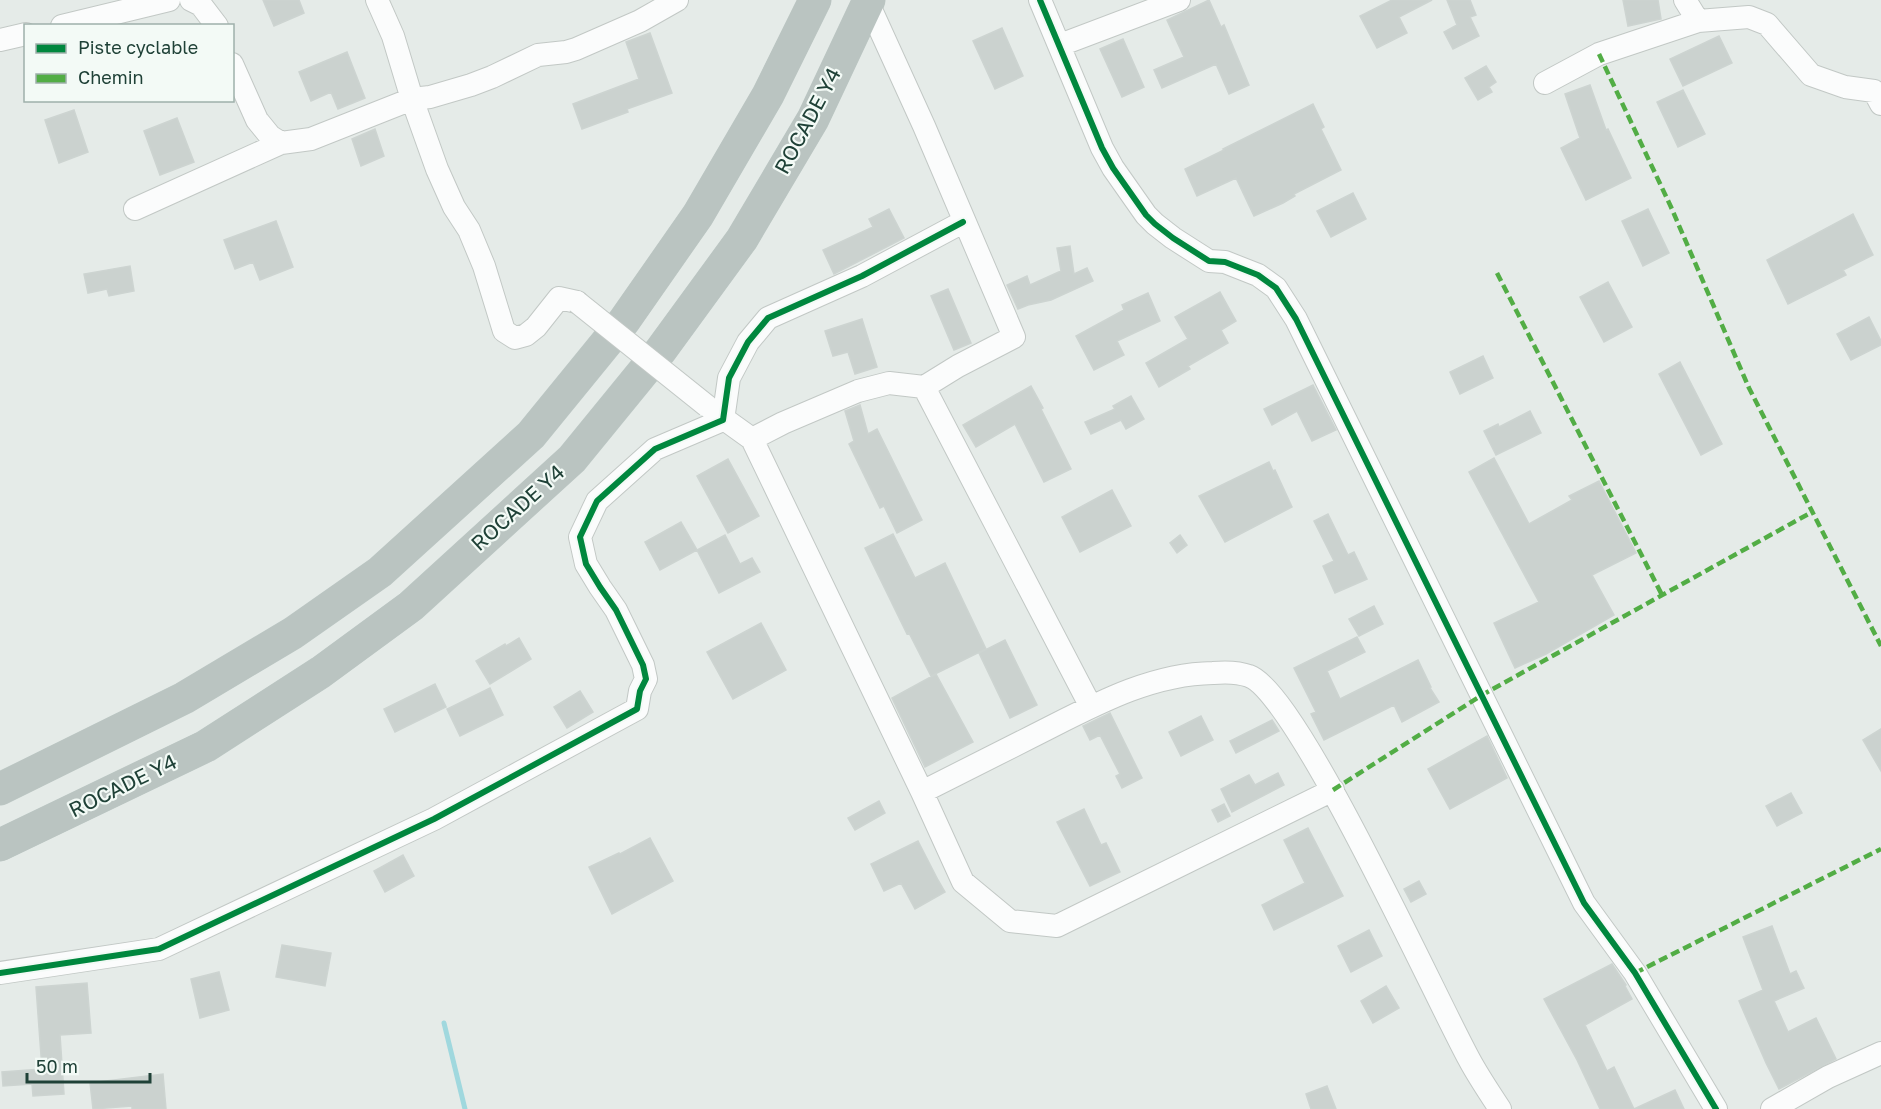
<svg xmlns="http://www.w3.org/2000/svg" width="1881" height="1109" font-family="'Golos Text',sans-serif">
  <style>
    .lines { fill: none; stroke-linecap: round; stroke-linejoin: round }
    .stream { stroke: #a0d8de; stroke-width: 5 }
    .building { fill: #cbd2cf; stroke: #cdd4d1; stroke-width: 1.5 }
    .minor-casing { stroke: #c2c8c5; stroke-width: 24 }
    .highway-casing { stroke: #bcc7c4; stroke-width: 33 }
    .minor { stroke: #fbfcfc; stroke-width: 22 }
    .highway { stroke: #bac4c1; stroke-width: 32 }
    .minor-bridge-casing { stroke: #c2c8c5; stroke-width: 24; stroke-linecap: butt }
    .minor-bridge { stroke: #fbfcfc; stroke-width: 22 }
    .quiet { stroke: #52ad45; stroke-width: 4.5; stroke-dasharray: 9 4.5; stroke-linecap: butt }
    .cycleway-casing { stroke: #f3faf6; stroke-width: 10 }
    .cycleway { stroke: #00873e; stroke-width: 6 }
    .labels { text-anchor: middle; stroke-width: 4.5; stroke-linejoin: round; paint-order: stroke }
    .street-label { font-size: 21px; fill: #1f4137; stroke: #f3faf6 }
  </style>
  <rect width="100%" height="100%" fill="#e5ebe8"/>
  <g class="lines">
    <path class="stream" d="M 444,1023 L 465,1109"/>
  </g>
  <path class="building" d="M 263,0 L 299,0 L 304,13 L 274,26 Z
    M 1209,0 L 1221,27 L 1224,25 L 1249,85 L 1229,94 L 1216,64 L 1162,88 L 1154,70 L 1184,57 L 1167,20 Z
    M 1392,0 L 1432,0 L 1399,17 L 1407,33 L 1377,48 L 1360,16 Z
    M 1447,0 L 1470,0 L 1476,15 L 1470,17 L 1479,36 L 1453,49 L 1444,32 L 1457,25 Z
    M 1623,0 L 1658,0 L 1661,19 L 1628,26 Z
    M 1002,28 L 1023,76 L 995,89 L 973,41 Z
    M 650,33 L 672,93 L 627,109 L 628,112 L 582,129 L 573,104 L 639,79 L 626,42 Z
    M 1719,36 L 1732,63 L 1683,86 L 1670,59 Z
    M 1123,39 L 1144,87 L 1122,97 L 1100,49 Z
    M 347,52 L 365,98 L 338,109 L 331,92 L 311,101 L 299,72 Z
    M 1486,66 L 1496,82 L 1489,87 L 1492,92 L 1478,100 L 1465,78 Z
    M 1590,85 L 1606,130 L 1608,129 L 1631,178 L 1586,200 L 1561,148 L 1580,138 L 1565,94 Z
    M 1683,90 L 1705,134 L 1678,147 L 1657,102 Z
    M 1313,104 L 1324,127 L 1321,129 L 1341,170 L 1294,194 L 1295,196 L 1283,203 L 1254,216 L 1236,178 L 1197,196 L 1185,169 L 1224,150 L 1223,149 Z
    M 74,110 L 88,152 L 59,163 L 45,120 Z
    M 177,118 L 194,162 L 160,175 L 144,131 Z
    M 375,129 L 384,156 L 361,166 L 352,139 Z
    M 1353,193 L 1366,219 L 1331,237 L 1317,211 Z
    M 889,209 L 904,238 L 834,274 L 823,250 L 873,227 L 869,219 Z
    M 1648,209 L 1669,253 L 1643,266 L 1622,221 Z
    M 1853,214 L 1873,255 L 1843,270 L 1846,275 L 1788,304 L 1767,260 Z
    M 276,221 L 293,267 L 260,280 L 253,262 L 235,269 L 224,240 Z
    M 1070,246 L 1074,274 L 1087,268 L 1093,281 L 1051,300 L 1028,305 L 1018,309 L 1007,285 L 1027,276 L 1030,285 L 1061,271 L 1057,248 Z
    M 130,266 L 134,291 L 109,296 L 107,289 L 88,293 L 84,274 Z
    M 1608,282 L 1632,327 L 1604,342 L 1580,297 Z
    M 948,289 L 971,343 L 954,350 L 931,296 Z
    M 1220,292 L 1236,321 L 1221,330 L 1228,343 L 1188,366 L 1190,369 L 1159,387 L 1146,363 L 1188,339 L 1175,317 Z
    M 1148,293 L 1160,321 L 1117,341 L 1124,355 L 1094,370 L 1076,336 L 1124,310 L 1122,305 Z
    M 1869,317 L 1881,341 L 1881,345 L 1851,360 L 1837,334 Z
    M 862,319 L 877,367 L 855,374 L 848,352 L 833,356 L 825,331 Z
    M 1483,356 L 1493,378 L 1460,394 L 1450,372 Z
    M 1680,362 L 1722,444 L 1701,455 L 1659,374 Z
    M 1313,385 L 1336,430 L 1312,441 L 1297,411 L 1272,425 L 1264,409 Z
    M 1031,386 L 1043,408 L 1041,409 L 1071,469 L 1044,482 L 1015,424 L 976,447 L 963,425 Z
    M 1131,396 L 1144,419 L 1126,429 L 1121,420 L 1091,434 L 1085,422 L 1115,409 L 1113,406 Z
    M 860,405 L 868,434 L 877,429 L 922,520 L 897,533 L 884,506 L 880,508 L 849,444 L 854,441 L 845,411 Z
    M 1530,411 L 1541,433 L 1496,455 L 1484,431 L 1498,424 L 1499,427 Z
    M 1494,458 L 1529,524 L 1572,500 L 1569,496 L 1599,481 L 1636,553 L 1592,575 L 1614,615 L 1546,654 L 1515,668 L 1494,623 L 1539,602 L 1469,472 Z
    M 728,459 L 759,516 L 728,533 L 697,476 Z
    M 1269,462 L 1273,471 L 1275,470 L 1292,507 L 1225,542 L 1199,496 Z
    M 1112,490 L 1131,526 L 1080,552 L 1062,517 Z
    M 1328,514 L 1348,555 L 1354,552 L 1367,579 L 1335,593 L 1323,566 L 1334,561 L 1314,521 Z
    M 681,522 L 697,550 L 660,570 L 645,542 Z
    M 893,534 L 915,578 L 945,563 L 986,649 L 931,676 L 909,633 L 907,634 L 865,548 Z
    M 725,535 L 740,564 L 752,558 L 760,572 L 719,593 L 697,550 Z
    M 1180,535 L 1187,545 L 1177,553 L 1170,543 Z
    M 1374,606 L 1383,624 L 1359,636 L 1349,619 Z
    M 761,623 L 786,670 L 733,699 L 707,652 Z
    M 1357,637 L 1365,652 L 1327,671 L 1340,699 L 1418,660 L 1431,687 L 1430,688 L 1439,702 L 1402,722 L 1394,705 L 1324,740 L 1311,714 L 1316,712 L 1294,668 Z
    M 519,638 L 531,659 L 490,684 L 476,661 L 505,644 L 506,646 Z
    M 1005,640 L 1037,705 L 1010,718 L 979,653 Z
    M 936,674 L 973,742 L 925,767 L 892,698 Z
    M 435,684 L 446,707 L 395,732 L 384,709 Z
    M 490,688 L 503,715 L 460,736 L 447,709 Z
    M 580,691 L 593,712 L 567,728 L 554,707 Z
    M 1110,713 L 1142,778 L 1122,788 L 1116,776 L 1120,774 L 1100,735 L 1090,740 L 1083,726 Z
    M 1201,716 L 1213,740 L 1181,756 L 1169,732 Z
    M 1272,720 L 1279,731 L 1236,753 L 1230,741 Z
    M 1881,729 L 1881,771 L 1863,740 Z
    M 1487,736 L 1507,778 L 1450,809 L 1428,769 Z
    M 1278,773 L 1284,785 L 1232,812 L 1221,789 L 1249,775 L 1255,785 Z
    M 1791,793 L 1802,813 L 1777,826 L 1766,806 Z
    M 879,801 L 885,813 L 855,830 L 848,818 Z
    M 1224,804 L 1230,816 L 1218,822 L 1212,810 Z
    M 1084,809 L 1101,845 L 1106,843 L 1120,872 L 1090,886 L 1057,822 Z
    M 1308,828 L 1343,896 L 1274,930 L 1262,905 L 1305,883 L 1284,840 Z
    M 650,838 L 673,881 L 612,914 L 589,867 L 619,853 L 620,854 Z
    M 918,841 L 938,880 L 945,892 L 915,909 L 901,883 L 884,891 L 871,864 Z
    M 403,855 L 414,876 L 385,892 L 374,871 Z
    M 1419,881 L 1426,894 L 1411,902 L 1404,889 Z
    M 1772,926 L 1790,974 L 1796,971 L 1804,988 L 1774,1001 L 1788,1032 L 1816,1018 L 1836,1059 L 1779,1089 L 1766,1063 L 1739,1001 L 1763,990 L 1743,937 Z
    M 1369,930 L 1382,956 L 1351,972 L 1338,946 Z
    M 282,945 L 331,953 L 325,986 L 276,977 Z
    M 1612,964 L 1626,985 L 1625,986 L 1632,999 L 1585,1025 L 1607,1071 L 1614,1067 L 1634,1109 L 1600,1109 L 1577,1060 L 1544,999 Z
    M 219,972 L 229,1010 L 200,1018 L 191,979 Z
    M 87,983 L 91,1033 L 60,1035 L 64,1094 L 33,1096 L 32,1084 L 3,1086 L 2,1072 L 42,1069 L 36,987 Z
    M 1386,986 L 1399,1008 L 1373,1023 L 1361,1001 Z
    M 163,1074 L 166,1109 L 132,1109 L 132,1106 L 93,1109 L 90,1083 Z
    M 1327,1086 L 1336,1109 L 1311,1109 L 1306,1094 Z
    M 1675,1090 L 1684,1109 L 1634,1109 Z"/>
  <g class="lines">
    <g class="minor-casing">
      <path id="minor" d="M 191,0 L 201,5 L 217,26
        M 377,0 L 393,36 L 412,99 L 437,169 L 454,207 L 469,230 L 484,266 L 504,331 L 515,338 L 526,335 L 536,327 L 559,298 L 577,302
        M 1040,0 L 1102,148 L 1113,168 L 1146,215 L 1155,224 L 1173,238 L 1209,261 L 1225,262 L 1258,275 L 1276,288 L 1296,319 L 1584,903 L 1635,973 L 1716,1109
        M 1685,0 L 1698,21
        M 62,26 L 169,0
        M 0,40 L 26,34
        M 1060,45 L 1179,0
        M 232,64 L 257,120 L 270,136 L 281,143 L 311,139 L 412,99 L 430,97 L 471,85 L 492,77 L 538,55 L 566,52 L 576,49 L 640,21 L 677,0
        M 1545,83 L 1599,54 L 1698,21 L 1749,17 L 1767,24 L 1811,75 L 1845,87 L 1874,91 L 1881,104
        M 135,209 L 281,143
        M 924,387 L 1091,707
        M 713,411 L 752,439 L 783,423 L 858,391 L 889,383 L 924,387 L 958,366 L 1014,337 L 924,126 L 868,3
        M 752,439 L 922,792 C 959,773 995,755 1031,737 C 1089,708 1147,674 1213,673 C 1224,672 1238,672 1249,676 C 1297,692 1436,999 1469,1059 C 1478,1076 1489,1092 1500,1109
        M 922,792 L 963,882 L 1010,921 L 1057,926 L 1333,790
        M 0,973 L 159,949 L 434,819 L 637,709 L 640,691 L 646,679 L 643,665 L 616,610 L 600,587 L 586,564 L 580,537 L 597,501 L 655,449 L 723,420 L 729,378 L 748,342 L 768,318 L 862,276 L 963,222
        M 1772,1109 L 1828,1077 L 1881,1053"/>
    </g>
    <g class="highway-casing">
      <path id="highway" d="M 0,789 L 184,698 L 293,633 L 380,572 L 531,435 L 624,321 L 698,215 L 768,95 L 815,0
        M 0,845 L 206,746 L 321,672 L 411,606 L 572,459 L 661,350 L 742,239 L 813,119 L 869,0"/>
    </g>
    <use href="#minor" class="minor"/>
    <use href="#highway" class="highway"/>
    <g class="minor-bridge-casing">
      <path id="minor-bridge" d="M 577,302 L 707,406"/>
    </g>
    <use href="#minor-bridge" class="minor-bridge"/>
    <path class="quiet" d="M 1599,54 L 1671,207 L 1749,388 L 1881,646
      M 1497,273 L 1662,595
      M 1333,790 L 1482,695 L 1812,512
      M 1635,973 L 1881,849"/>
    <g class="cycleway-casing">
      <path id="cycleway" d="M 1040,0 L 1102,148 L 1113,168 L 1146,215 L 1155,224 L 1173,238 L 1209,261 L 1225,262 L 1258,275 L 1276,288 L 1296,319 L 1584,903 L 1635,973 L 1716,1109
        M 0,973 L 159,949 L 434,819 L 637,709 L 640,691 L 646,679 L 643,665 L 616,610 L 600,587 L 586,564 L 580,537 L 597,501 L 655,449 L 723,420 L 729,378 L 748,342 L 768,318 L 862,276 L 963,222"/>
    </g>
    <use href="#cycleway" class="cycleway"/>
  </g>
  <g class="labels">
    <g class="street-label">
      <text transform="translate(808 121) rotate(-62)" y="7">ROCADE Y4</text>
      <text transform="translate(518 508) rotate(-42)" y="7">ROCADE Y4</text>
      <text transform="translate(123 786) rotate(-26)" y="7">ROCADE Y4</text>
    </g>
  </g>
  <rect x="24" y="24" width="210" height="78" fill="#f3faf6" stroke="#9eb0aa" stroke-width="1.5"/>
  <rect x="36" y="44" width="30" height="9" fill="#00873e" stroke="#9eb0aa" stroke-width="1.5"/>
  <text x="78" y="54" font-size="18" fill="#1f4137">Piste cyclable</text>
  <rect x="36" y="74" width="30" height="9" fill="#52ad45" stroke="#9eb0aa" stroke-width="1.5"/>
  <text x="78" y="84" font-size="18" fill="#1f4137">Chemin</text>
  <path d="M27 1073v9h123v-9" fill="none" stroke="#1f4137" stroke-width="3"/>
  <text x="36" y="1073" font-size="18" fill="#1f4137" stroke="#f3faf6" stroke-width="4.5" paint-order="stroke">50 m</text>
</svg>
